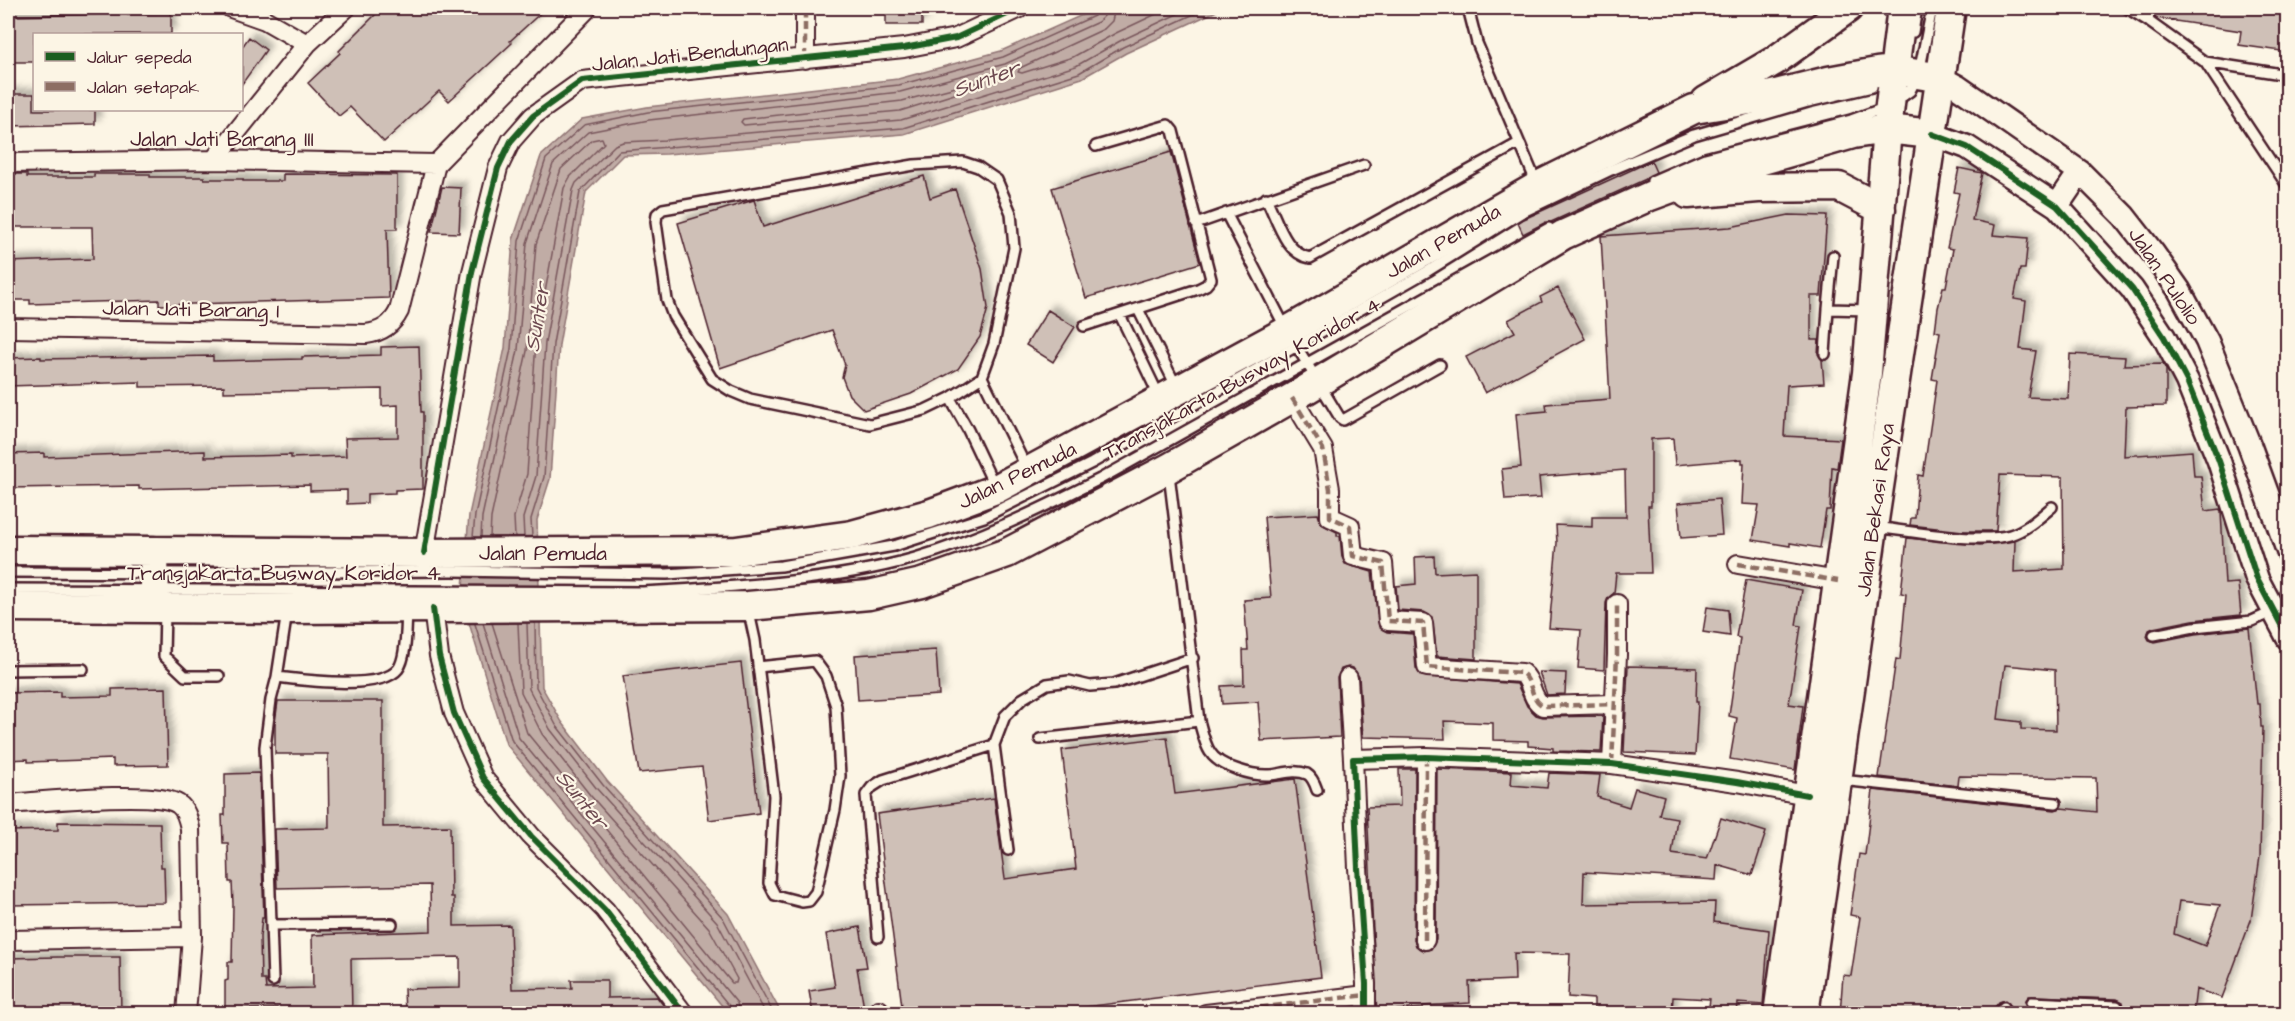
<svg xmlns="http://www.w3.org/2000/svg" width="2295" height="1021" font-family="'Architects Daughter',sans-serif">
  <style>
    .water { fill: #c0aca5; stroke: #917474; stroke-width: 1.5 }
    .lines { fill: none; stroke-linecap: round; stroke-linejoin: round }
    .shore { stroke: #79575c; stroke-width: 1.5 }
    .building { fill: #cfc0b7; stroke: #4a1f2b; stroke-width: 1.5; fill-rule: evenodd; filter: url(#shadow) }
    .service-casing { stroke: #4a1f2b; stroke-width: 14 }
    .minor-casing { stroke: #4a1f2b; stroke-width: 22 }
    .tertiary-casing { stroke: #4a1f2b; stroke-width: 27 }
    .primary-casing { stroke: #4a1f2b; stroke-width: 33 }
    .service { stroke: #fcf5e5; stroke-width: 9 }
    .minor { stroke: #fcf5e5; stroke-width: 18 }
    .tertiary { stroke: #fcf5e5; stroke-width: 22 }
    .primary { stroke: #fcf5e5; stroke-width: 28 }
    .quiet { stroke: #8d6e63; stroke-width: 4.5; stroke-dasharray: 9 4.5; stroke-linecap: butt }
    .cycleway-casing { stroke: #fcf5e5; stroke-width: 10 }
    .cycleway { stroke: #1b5e20; stroke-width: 6 }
    .labels { text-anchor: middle; stroke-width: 4.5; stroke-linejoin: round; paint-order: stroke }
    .street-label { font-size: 21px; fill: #4a1f2b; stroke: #fcf5e5 }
    .water-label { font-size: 22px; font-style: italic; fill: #6d4950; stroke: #fcf5e5 }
  </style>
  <defs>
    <filter id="shadow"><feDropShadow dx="5.5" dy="-5.5" stdDeviation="3" flood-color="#0004"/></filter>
  </defs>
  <rect width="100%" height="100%" fill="#fcf5e5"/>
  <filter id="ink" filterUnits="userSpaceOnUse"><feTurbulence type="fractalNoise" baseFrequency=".0167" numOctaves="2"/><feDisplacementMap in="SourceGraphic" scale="12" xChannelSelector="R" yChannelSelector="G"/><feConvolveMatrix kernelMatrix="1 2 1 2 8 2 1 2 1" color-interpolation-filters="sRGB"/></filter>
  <g filter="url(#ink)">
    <path class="water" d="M 1098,8 L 1223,8 L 1126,53 L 1082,78 L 904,134 L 667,154 L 623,155 L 586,192 L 559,345 L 550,479 L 537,520 L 542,687 L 562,722 L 607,781 L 728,914 L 781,1013 L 728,1013 L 506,744 L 462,600 L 469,515 L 505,348 L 513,240 L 541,156 L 582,119 L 647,107 L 898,79 L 1001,51 Z"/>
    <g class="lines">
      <path class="shore" d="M 1115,8 L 1112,21 L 1104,29 L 1020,68 L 1018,72 L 1022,73 L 1073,57 L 1116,33 L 1169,8
        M 975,82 L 978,84 L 977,87 L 900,111 L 744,125 L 741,122 L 743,119 L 902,101 Z
        M 473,537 L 475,515 L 511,349 L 519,241 L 546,159 L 584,125 L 648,112 L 899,85 L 1003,57 L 1094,16 L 1098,8
        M 481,537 L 482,517 L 518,350 L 527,243 L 553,164 L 588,132 L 649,120 L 900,92 L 1005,64 L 1098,22 L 1104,16 L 1106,8
        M 490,537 L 491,518 L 527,351 L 536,244 L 561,169 L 592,140 L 602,138 L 604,143 L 570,177 L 564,188 L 536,342 L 527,474 L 514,517 L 515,537
        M 524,537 L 523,518 L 536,476 L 545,343 L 573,190 L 576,183 L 615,145 L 623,142 L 666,140 L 901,120 L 1076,66 L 1120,41 L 1190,8
        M 532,537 L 531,519 L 544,477 L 553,344 L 580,192 L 619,151 L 903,128 L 1079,73 L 1123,47 L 1207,8
        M 483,623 L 519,738 L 737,1003 L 740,1014
        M 492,623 L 527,733 L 732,983 L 736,983 L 737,979 L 709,928 L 590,795 L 542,734 L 521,692 L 518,623
        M 527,623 L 529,689 L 550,729 L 597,789 L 717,922 L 766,1014
        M 535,623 L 536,687 L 556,725 L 603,785 L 723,918 L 774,1014
        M 475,624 L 512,741 L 731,1008 L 732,1014"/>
    </g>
    <path class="building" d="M 382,8 L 546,8 L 510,41 L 512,43 L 449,101 L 439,91 L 384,142 L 350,107 L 339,116 L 308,83 L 340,53 L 339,51 Z
      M 886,8 L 922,8 L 922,25 L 886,25 Z
      M 2157,8 L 2288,8 L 2288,52 L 2239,45 L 2241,31 L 2155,18 Z
      M 171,13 L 171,34 L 34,34 L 34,62 L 8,62 L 8,16 Z
      M 249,37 L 266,50 L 242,84 L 242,47 Z
      M 8,94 L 34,94 L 34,110 L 95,110 L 95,124 L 8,126 Z
      M 1171,152 L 1200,263 L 1086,298 L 1052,188 Z
      M 1651,161 L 1656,172 L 1646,179 L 1551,222 L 1546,222 L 1523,234 L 1518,223 L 1524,219 Z
      M 1959,168 L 1982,173 L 1972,220 L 1995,225 L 1993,235 L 2028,238 L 2025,269 L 2020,269 L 2014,299 L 2026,301 L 2020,349 L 2036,351 L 2028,397 L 2068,399 L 2070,354 L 2125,357 L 2124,365 L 2163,364 L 2166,370 L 2166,406 L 2126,407 L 2124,456 L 2192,451 L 2194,476 L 2201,476 L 2205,511 L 2220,509 L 2221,512 L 2225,584 L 2238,583 L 2241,615 L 2193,620 L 2153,628 L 2149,630 L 2147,636 L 2149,640 L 2155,642 L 2195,634 L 2249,628 L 2257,704 L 2260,704 L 2261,727 L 2263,727 L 2260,856 L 2251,920 L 2222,998 L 2196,989 L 2193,1014 L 2007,1014 L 2011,1006 L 2005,1000 L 1999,1002 L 1990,1014 L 1840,1014 L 1843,975 L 1851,976 L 1860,917 L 1850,915 L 1859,854 L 1865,855 L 1873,790 L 2055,810 L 2061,808 L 2097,812 L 2096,778 L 1959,776 L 1958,786 L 1879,777 L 1896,659 L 1900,660 L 1906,594 L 1901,593 L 1907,538 L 1980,545 L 2015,541 L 2014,572 L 2064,569 L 2063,477 L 2000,475 L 1996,531 L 1963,531 L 1910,525 L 1911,518 L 1915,518 L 1918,475 L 1923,476 L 1937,380 L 1932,379 L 1940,332 L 1935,331 L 1938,308 L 1943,287 L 1946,287 L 1953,249 L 1947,248 L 1959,193 L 1954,192 ZM 2005,665 L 2055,670 L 2056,730 L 2021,729 L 2021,722 L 1998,719 ZM 2179,901 L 2220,905 L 2205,946 L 2174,934 ZM 2029,996 L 2117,999 L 2123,1002 L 2124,1007 L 2121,1012 L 2117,1013 L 2032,1009 L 2028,1007 L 2025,1002 Z
      M 8,174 L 27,174 L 27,177 L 94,177 L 94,174 L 150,174 L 150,177 L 204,177 L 204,179 L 243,179 L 243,181 L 283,181 L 283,174 L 397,175 L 397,229 L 387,229 L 389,298 L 159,305 L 159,300 L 30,304 L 30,300 L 8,300 L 8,262 L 93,259 L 92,227 L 8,227 Z
      M 924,176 L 930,198 L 955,189 L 982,269 L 988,308 L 980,337 L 958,369 L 911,394 L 864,410 L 849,395 L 842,377 L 845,365 L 832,330 L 720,368 L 678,223 L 754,200 L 763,227 Z
      M 442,187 L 461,188 L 459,233 L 431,232 Z
      M 1789,215 L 1827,216 L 1821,296 L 1811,296 L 1811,340 L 1819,340 L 1818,354 L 1822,360 L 1824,383 L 1787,385 L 1784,436 L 1841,439 L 1837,468 L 1832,467 L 1830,510 L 1826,510 L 1820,548 L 1790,543 L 1790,546 L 1753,540 L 1759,505 L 1742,504 L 1744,463 L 1742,463 L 1742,459 L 1675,465 L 1673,438 L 1651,439 L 1651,506 L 1648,506 L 1651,573 L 1616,573 L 1614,593 L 1608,598 L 1606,603 L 1604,670 L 1578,668 L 1581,630 L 1549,628 L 1557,543 L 1556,525 L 1592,527 L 1592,517 L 1626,517 L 1625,470 L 1539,477 L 1541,498 L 1505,500 L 1502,469 L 1521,467 L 1516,414 L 1547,411 L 1546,404 L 1610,399 L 1601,236 L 1730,227 Z
      M 1558,288 L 1585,339 L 1485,393 L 1466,357 L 1515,332 L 1508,320 L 1542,302 L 1540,297 Z
      M 1048,310 L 1075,327 L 1053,362 L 1026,345 Z
      M 419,346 L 421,412 L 423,412 L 423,489 L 395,490 L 395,493 L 367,494 L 367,503 L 347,504 L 347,490 L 310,491 L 310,485 L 139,489 L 139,486 L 8,488 L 8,454 L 44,453 L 44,457 L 205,451 L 205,457 L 291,455 L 291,458 L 346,456 L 345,438 L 398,437 L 398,405 L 382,406 L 382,389 L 224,392 L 224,386 L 140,387 L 140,382 L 8,386 L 8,358 L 41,357 L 41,359 L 213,356 L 213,361 L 302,359 L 302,357 L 381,355 L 381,347 Z
      M 1719,499 L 1722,535 L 1681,538 L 1678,503 Z
      M 1318,514 L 1321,524 L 1337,532 L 1337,536 L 1340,536 L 1342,557 L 1345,564 L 1372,572 L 1379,627 L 1387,632 L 1413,634 L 1416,668 L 1421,676 L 1517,684 L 1527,706 L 1536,715 L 1543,717 L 1603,716 L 1601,752 L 1553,751 L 1553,748 L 1528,746 L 1528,741 L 1493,740 L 1493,723 L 1444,721 L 1445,739 L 1363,737 L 1359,677 L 1353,668 L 1348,667 L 1341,669 L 1337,678 L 1340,737 L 1261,741 L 1258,702 L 1222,704 L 1221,686 L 1244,685 L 1243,650 L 1248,650 L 1244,600 L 1271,598 L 1264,517 Z
      M 1434,556 L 1435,573 L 1476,571 L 1476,659 L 1437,656 L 1432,617 L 1424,612 L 1398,610 L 1396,586 L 1416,584 L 1415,557 Z
      M 1746,580 L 1802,590 L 1796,625 L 1801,626 L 1789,704 L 1803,706 L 1795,770 L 1730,759 L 1737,718 L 1729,716 L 1740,638 L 1736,637 Z
      M 1707,607 L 1728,610 L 1730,636 L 1703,632 Z
      M 936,650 L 939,695 L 858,700 L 855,655 Z
      M 741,663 L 759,813 L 709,820 L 702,767 L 639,773 L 623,676 Z
      M 1628,666 L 1697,668 L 1696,702 L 1698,702 L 1695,755 L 1624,752 Z
      M 1539,672 L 1566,673 L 1565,694 L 1547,695 Z
      M 166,688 L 168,765 L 113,766 L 113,759 L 28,762 L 28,759 L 8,760 L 8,693 L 60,692 L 60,697 L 112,696 L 112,689 Z
      M 278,701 L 383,701 L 383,827 L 450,826 L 451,897 L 454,897 L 454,926 L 510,925 L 512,989 L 572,988 L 571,980 L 607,980 L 607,998 L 657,997 L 667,1010 L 667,1014 L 405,1014 L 404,989 L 460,988 L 460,957 L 351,959 L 352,1014 L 277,1014 L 277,1008 L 225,1009 L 225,981 L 228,980 L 228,962 L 232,962 L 233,904 L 232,882 L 229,882 L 228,843 L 223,843 L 222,815 L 225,815 L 225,774 L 259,773 L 264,918 L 262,918 L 260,937 L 261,980 L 265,980 L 266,989 L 313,988 L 312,935 L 431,931 L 430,885 L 277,888 L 275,829 L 329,828 L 328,754 L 275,754 L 275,723 Z
      M 1167,737 L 1175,794 L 1295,779 L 1321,977 L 1030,1014 L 903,1014 L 877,814 L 994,798 L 1005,879 L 1076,869 L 1062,750 Z
      M 1399,769 L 1415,769 L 1414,940 L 1416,946 L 1424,951 L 1431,949 L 1436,940 L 1437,769 L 1512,772 L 1511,785 L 1547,788 L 1549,773 L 1600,775 L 1597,797 L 1629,807 L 1635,788 L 1664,796 L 1659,815 L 1677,818 L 1672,854 L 1707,859 L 1721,818 L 1766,832 L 1752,875 L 1717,865 L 1716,880 L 1584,872 L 1583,904 L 1715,902 L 1714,922 L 1769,930 L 1763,1005 L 1738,1003 L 1737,1014 L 1708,1014 L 1710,999 L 1673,997 L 1672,1014 L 1594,1014 L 1594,999 L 1568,997 L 1570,954 L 1514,953 L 1515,980 L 1469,982 L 1470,1003 L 1423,1006 L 1423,1008 L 1397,1010 L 1397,1014 L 1377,1014 L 1367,807 L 1400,806 Z
      M 58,822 L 160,823 L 161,867 L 164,867 L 165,903 L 8,905 L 8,831 L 58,830 Z
      M 860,927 L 867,967 L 857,968 L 865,1014 L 813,1014 L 809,991 L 835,987 L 826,934 Z
      M 59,957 L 120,957 L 121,1014 L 8,1014 L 8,958 Z"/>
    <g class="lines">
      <g class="service-casing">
        <path id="service" d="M 1468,8 L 1477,43 L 1537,184
          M 2127,8 L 2148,21 L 2205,62 L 2288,187
          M 2148,21 L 2150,8
          M 1913,32 L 1917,8
          M 2205,62 L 2288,75
          M 1896,101 L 1910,91 L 1919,73 L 1932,8
          M 963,162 L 978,167 L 997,180 L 1011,213 L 1014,248 L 994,344 L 982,377 L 950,398 L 925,410 L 870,424 L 750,399 L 731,391 L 712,379 L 673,316 L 667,300 L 656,222 L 657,214 L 663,209 L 914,165 Z
          M 1652,181 L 1705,158 L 1851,120 L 1884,108
          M 1266,198 C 1277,219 1285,254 1310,258 L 1519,143
          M 1226,213 L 1285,327
          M 1196,224 L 1364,165
          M 1138,309 L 1177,388
          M 1828,309 L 1833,256
          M 1120,315 L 1159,396
          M 1084,326 L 1198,289 L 1206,285 L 1211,279 L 1173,131 L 1168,125 L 1096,146
          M 1294,342 L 1340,418 L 1343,420 L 1440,365
          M 1825,354 L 1828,309 L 1870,310
          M 982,377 L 1027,469
          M 950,398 L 968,430 L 995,487
          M 1875,527 C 1909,531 1979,544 2010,535 C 2026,530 2039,518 2052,507
          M 8,572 L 194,573 L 452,571 L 667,574 L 781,566 L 894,546 L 984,517 L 1092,463 L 1428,271 L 1521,213 L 1611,170 L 1694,135 L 1808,102 L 1872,87
          M 8,589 L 643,592 C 731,587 830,582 915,558 C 980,539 1040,509 1100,479 L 1549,228
          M 748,608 L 755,640 L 774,796 L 769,883 L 775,895 L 802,902 L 809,901 L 816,892 L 835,810 L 840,776 L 836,706 L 826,676 L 815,661 L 758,667
          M 165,610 L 164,656 L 185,676 L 219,676
          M 287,612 L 277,677 C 302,680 381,691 398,669 C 407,658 406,625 407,611
          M 2154,635 L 2194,627 L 2252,621 L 2272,612
          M 8,670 L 83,669
          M 1199,721 C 1202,730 1204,743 1210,752 C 1219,767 1253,776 1270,775 C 1282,774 1295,769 1307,774 C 1312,777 1315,784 1317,790
          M 1040,739 L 1199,721 L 1169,474
          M 994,745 L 1008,850
          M 1841,780 L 2056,803
          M 271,925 L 392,924
          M 878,937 L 866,795 L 872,787 L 883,780 L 994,745 L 1005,716 L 1022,699 L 1047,684 L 1069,681 L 1090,686 L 1114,684 L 1193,658
          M 273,981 L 265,747 L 271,700 L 277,677
          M 2032,1002 L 2117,1006
          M 1997,1014 L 2004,1007"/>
      </g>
      <g class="minor-casing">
        <path id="minor" d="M 231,8 L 265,20 L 307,44
          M 805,59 L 805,8
          M 214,160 L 307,44 L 346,8
          M 8,163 L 214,160 L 436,164
          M 8,328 L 366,334 C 382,332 392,325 399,311 L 436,164 L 586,10 L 586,8
          M 1292,398 L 1323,449 L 1330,489 L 1330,517 L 1350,526 L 1353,556 L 1383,563 L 1388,621 L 1423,623 L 1427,667 L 1522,673 C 1533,681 1530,699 1543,706 L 1614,704
          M 424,553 L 472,272 L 498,168 L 511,141 L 533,116 L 582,81 L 904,48 L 956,38 L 1020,8
          M 1738,564 L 1838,581
          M 433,608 L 439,656 L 454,713 L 483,778 L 531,836 L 605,910 L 684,1014
          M 1348,678 L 1353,759
          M 1612,764 L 1617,655 L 1617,604
          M 8,804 C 38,802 157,789 178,804 C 186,809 188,819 190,828 L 192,937 L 186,1014
          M 8,940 L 192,937
          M 1425,940 L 1426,757
          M 879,1010 L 880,1014
          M 1206,1014 L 1366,995
          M 1366,1014 L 1366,984 L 1358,868 L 1353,759 L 1426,757 L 1612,764 L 1737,782 L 1807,795"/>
      </g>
      <g class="tertiary-casing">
        <path id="tertiary" d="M 1941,78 L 1958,87 L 2080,172 L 2124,216 L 2153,253 L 2179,290 L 2207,341 L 2250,447 L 2288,551
          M 1932,134 L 1967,147 L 2057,206 L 2132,289 L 2164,337 L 2187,381 L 2219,461 L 2257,579 L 2288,638
          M 2057,206 L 2080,172"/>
      </g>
      <g class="primary-casing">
        <path id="primary" d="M 1706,101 L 1776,60 L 1848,8
          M 1688,194 L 1758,188 L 1839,187 L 1881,209
          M 8,550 L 424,553 L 736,551 L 852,535 L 929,514 L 996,489 L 1287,331 L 1538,186 L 1694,109 L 1756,99 L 1828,81 L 1877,72 L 1894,70 L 1941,78
          M 154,551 L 155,608
          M 8,607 L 288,609 L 748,606 L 869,595 L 922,583 L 1007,553 L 1169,468 L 1292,398 L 1563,235 L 1650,196 L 1696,179 L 1853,134 L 1887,129 L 1932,134
          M 1778,1014 L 1867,373 L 1887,129 L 1902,8
          M 1804,1014 L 1873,527 L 1951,8"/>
      </g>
      <use href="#service" class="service"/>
      <use href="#minor" class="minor"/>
      <use href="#tertiary" class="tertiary"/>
      <use href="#primary" class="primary"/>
      <path class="quiet" d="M 805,59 L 805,8
        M 1292,398 L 1323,449 L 1330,489 L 1330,517 L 1350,526 L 1353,556 L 1383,563 L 1388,621 L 1423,623 L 1427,667 L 1522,673 C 1533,681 1530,699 1543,706 L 1614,704
        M 1738,564 L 1838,581
        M 1612,764 L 1617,655 L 1617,604
        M 1425,940 L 1426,757
        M 879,1010 L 880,1014
        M 1206,1014 L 1366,995"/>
      <g class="cycleway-casing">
        <path id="cycleway" d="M 1932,134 L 1967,147 L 2057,206 L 2132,289 L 2164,337 L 2187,381 L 2219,461 L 2257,579 L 2288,638
          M 424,553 L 472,272 L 498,168 L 511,141 L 533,116 L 582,81 L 904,48 L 956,38 L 1020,8
          M 433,608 L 439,656 L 454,713 L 483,778 L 531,836 L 605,910 L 684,1014
          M 1366,1014 L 1366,984 L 1358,868 L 1353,759 L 1426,757 L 1612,764 L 1737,782 L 1807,795"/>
      </g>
      <use href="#cycleway" class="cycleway"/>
    </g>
  </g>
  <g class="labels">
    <g class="street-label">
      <text transform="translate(690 54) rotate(-6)" y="7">Jalan Jati Bendungan</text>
      <text x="222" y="146">Jalan Jati Barang III</text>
      <text transform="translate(1443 241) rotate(-30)" y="7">Jalan Pemuda</text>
      <text transform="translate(2165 276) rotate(56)" y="7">Jalan Pulolio</text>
      <text transform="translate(191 309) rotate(1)" y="7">Jalan Jati Barang I</text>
      <text transform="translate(1242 378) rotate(-29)" y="7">Transjakarta Busway Koridor 4</text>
      <text transform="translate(1017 475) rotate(-26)" y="7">Jalan Pemuda</text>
      <text transform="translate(1875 510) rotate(-82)" y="7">Jalan Bekasi Raya</text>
      <text x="543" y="560">Jalan Pemuda</text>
      <text x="284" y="580">Transjakarta Busway Koridor 4</text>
    </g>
    <g class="water-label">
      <text transform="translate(986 78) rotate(-20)" y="8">Sunter</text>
      <text transform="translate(536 317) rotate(-81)" y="8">Sunter</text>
      <text transform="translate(583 799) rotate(51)" y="8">Sunter</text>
    </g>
  </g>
  <rect width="2295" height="1021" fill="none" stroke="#fcf5e5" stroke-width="30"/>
  <rect x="15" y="15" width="2265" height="991" fill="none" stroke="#4a1f2b" stroke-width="2" filter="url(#ink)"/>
  <rect x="33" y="33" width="210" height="78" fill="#fcf5e5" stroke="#b59f9b" stroke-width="1.5"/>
  <rect x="45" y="52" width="30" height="9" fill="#1b5e20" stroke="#b59f9b" stroke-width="1.5"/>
  <text x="87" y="63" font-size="18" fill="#4a1f2b">Jalur sepeda</text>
  <rect x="45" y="82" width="30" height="9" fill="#8d6e63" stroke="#b59f9b" stroke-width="1.5"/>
  <text x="87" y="93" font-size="18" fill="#4a1f2b">Jalan setapak</text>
</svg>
